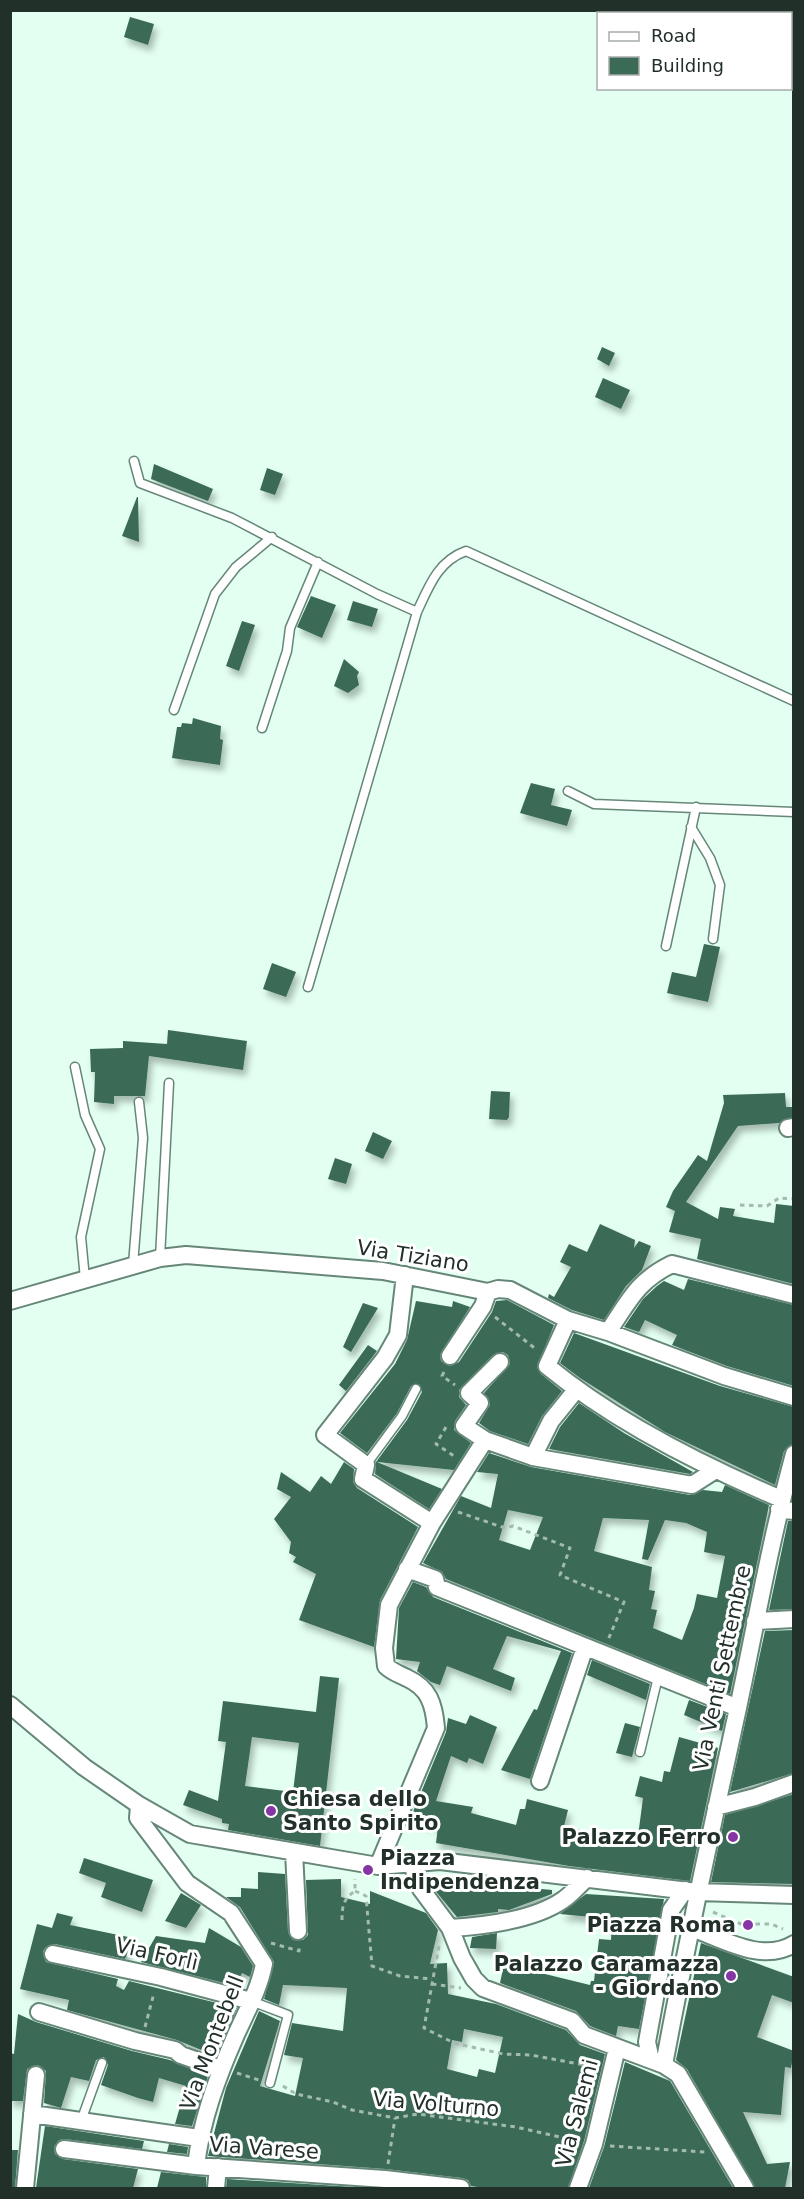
<svg xmlns="http://www.w3.org/2000/svg" width="804" height="2199" font-family="'DejaVu Sans',sans-serif">
  <style>
    .building { fill: #3b6a57; fill-rule: evenodd; filter: url(#shadow) }
    .lines { fill: none; stroke-linecap: round; stroke-linejoin: round }
    .service-casing { stroke: #668778; stroke-width: 11 }
    .minor-casing { stroke: #668778; stroke-width: 20 }
    .path { stroke: #a2baaf; stroke-width: 3; stroke-dasharray: 4.5 4.5; stroke-linecap: butt }
    .service { stroke: #fff; stroke-width: 8 }
    .minor { stroke: #fff; stroke-width: 16 }
    .poi-dot { fill: #8635a4; stroke: #fff; stroke-width: 2 }
    .labels { text-anchor: middle; stroke-width: 6; stroke-linejoin: round; paint-order: stroke }
    .street-label { font-size: 21px; fill: #22302a; stroke: #fff }
    .poi-label { font-size: 21px; font-weight: bold; fill: #22302a; stroke: #fff; text-anchor: end }
  </style>
  <defs>
    <filter id="shadow"><feDropShadow dx="3.5" dy="6" stdDeviation="3" flood-color="#0004"/></filter>
  </defs>
  <rect width="100%" height="100%" fill="#e2fff1"/>
  <path class="building" d="M 130,17 L 154,24 L 148,45 L 124,37 Z
    M 602,347 L 615,353 L 609,366 L 597,359 Z
    M 603,378 L 630,390 L 621,409 L 595,397 Z
    M 154,464 L 213,489 L 208,501 L 151,479 Z
    M 267,468 L 283,474 L 275,495 L 260,490 Z
    M 137,497 L 138,497 L 139,542 L 122,536 Z
    M 311,596 L 336,605 L 322,638 L 297,627 Z
    M 353,601 L 378,609 L 372,627 L 347,620 Z
    M 242,621 L 255,625 L 239,671 L 226,666 Z
    M 344,659 L 359,672 L 357,676 L 359,685 L 348,693 L 334,686 Z
    M 193,718 L 221,726 L 220,739 L 223,740 L 220,765 L 172,758 L 177,727 L 181,727 L 182,723 L 192,724 Z
    M 531,783 L 555,789 L 551,805 L 572,810 L 567,826 L 520,813 Z
    M 704,944 L 720,947 L 708,1002 L 667,993 L 672,972 L 696,977 Z
    M 272,963 L 296,972 L 286,997 L 263,989 Z
    M 168,1030 L 247,1041 L 243,1070 L 149,1056 L 145,1096 L 114,1096 L 114,1104 L 94,1102 L 95,1072 L 91,1072 L 90,1049 L 123,1048 L 123,1041 L 167,1044 Z
    M 491,1091 L 510,1092 L 509,1117 L 507,1120 L 489,1119 Z
    M 785,1093 L 786,1107 L 794,1107 L 794,1117 L 779,1123 L 738,1126 L 686,1202 L 718,1219 L 720,1207 L 735,1209 L 733,1216 L 774,1223 L 776,1204 L 794,1206 L 794,1284 L 697,1259 L 701,1239 L 669,1232 L 675,1211 L 666,1207 L 673,1191 L 698,1155 L 707,1161 L 724,1103 L 723,1095 Z
    M 373,1132 L 392,1141 L 383,1159 L 365,1151 Z
    M 335,1158 L 352,1164 L 346,1184 L 328,1179 Z
    M 600,1224 L 635,1240 L 634,1248 L 639,1241 L 651,1246 L 642,1270 L 626,1286 L 604,1320 L 572,1310 L 548,1298 L 549,1294 L 554,1297 L 571,1267 L 560,1262 L 569,1244 L 587,1252 Z
    M 688,1279 L 794,1305 L 794,1386 L 727,1366 L 672,1345 L 677,1335 L 645,1320 L 639,1332 L 624,1327 L 643,1299 L 657,1286 L 664,1281 L 684,1290 Z
    M 507,1300 L 554,1325 L 537,1367 L 541,1374 L 562,1391 L 542,1416 L 528,1444 L 490,1431 L 479,1423 L 490,1405 L 484,1393 L 510,1364 L 508,1355 L 503,1352 L 493,1355 L 459,1390 L 459,1397 L 466,1405 L 455,1421 L 454,1430 L 471,1443 L 454,1470 L 377,1462 L 442,1489 L 429,1509 L 375,1474 L 376,1462 L 407,1420 L 422,1392 L 419,1384 L 411,1386 L 397,1413 L 367,1453 L 340,1433 L 395,1364 L 407,1340 L 416,1301 L 452,1307 L 453,1301 L 470,1307 L 440,1355 L 441,1361 L 450,1366 L 459,1362 L 492,1312 L 496,1301 Z
    M 363,1303 L 378,1308 L 351,1352 L 343,1347 Z
    M 574,1333 L 720,1386 L 794,1407 L 794,1444 L 784,1451 L 775,1485 L 665,1432 L 580,1378 L 560,1363 Z
    M 368,1345 L 377,1351 L 346,1391 L 339,1385 Z
    M 579,1403 L 624,1433 L 693,1472 L 690,1474 L 549,1449 L 560,1427 Z
    M 489,1453 L 531,1467 L 690,1495 L 703,1490 L 722,1492 L 725,1485 L 769,1505 L 730,1694 L 446,1579 L 442,1572 L 423,1563 L 461,1496 L 491,1508 L 498,1474 L 477,1472 ZM 508,1510 L 543,1517 L 530,1550 L 499,1540 ZM 603,1518 L 649,1520 L 642,1559 L 648,1560 L 665,1520 L 686,1523 L 707,1532 L 704,1552 L 725,1556 L 717,1598 L 697,1594 L 694,1608 L 682,1640 L 653,1628 L 657,1610 L 651,1609 L 655,1591 L 649,1590 L 652,1567 L 594,1551 Z
    M 344,1462 L 354,1469 L 353,1482 L 357,1488 L 418,1527 L 380,1600 L 374,1647 L 299,1620 L 316,1574 L 293,1562 L 296,1557 L 289,1553 L 291,1542 L 274,1519 L 291,1497 L 277,1489 L 281,1472 L 310,1492 L 321,1476 L 331,1484 Z
    M 788,1521 L 794,1521 L 794,1609 L 769,1610 Z
    M 413,1582 L 426,1587 L 433,1597 L 572,1653 L 530,1779 L 501,1770 L 534,1709 L 537,1710 L 561,1651 L 507,1636 L 493,1669 L 515,1678 L 511,1691 L 447,1666 L 440,1685 L 431,1682 L 417,1671 L 420,1662 L 396,1659 L 399,1608 Z
    M 794,1630 L 794,1773 L 730,1792 L 765,1631 Z
    M 592,1660 L 650,1684 L 646,1700 L 587,1675 Z
    M 320,1676 L 339,1678 L 320,1846 L 228,1830 L 229,1824 L 222,1823 L 222,1819 L 183,1805 L 189,1790 L 218,1801 L 226,1742 L 218,1741 L 223,1701 L 316,1712 ZM 252,1737 L 299,1743 L 293,1792 L 245,1786 Z
    M 689,1700 L 726,1714 L 722,1731 L 684,1715 Z
    M 470,1715 L 497,1727 L 483,1764 L 469,1758 L 467,1763 L 451,1756 L 436,1801 L 473,1807 L 471,1813 L 516,1825 L 520,1809 L 525,1809 L 527,1799 L 568,1810 L 564,1826 L 589,1832 L 588,1836 L 637,1844 L 643,1798 L 635,1796 L 640,1776 L 662,1782 L 664,1771 L 670,1772 L 679,1737 L 718,1748 L 690,1881 L 569,1866 L 436,1843 L 438,1826 L 410,1819 L 446,1732 L 448,1718 L 466,1724 Z
    M 625,1723 L 640,1727 L 632,1757 L 616,1753 Z
    M 794,1794 L 794,1884 L 711,1882 L 725,1815 Z
    M 84,1858 L 153,1880 L 142,1912 L 101,1897 L 106,1883 L 79,1873 Z
    M 258,1872 L 285,1874 L 288,1932 L 293,1940 L 303,1940 L 308,1935 L 306,1880 L 341,1879 L 341,1897 L 370,1904 L 370,1891 L 426,1913 L 438,1930 L 430,1964 L 447,1963 L 448,1994 L 496,2004 L 566,2030 L 580,2045 L 605,2054 L 584,2141 L 568,2188 L 485,2188 L 471,2186 L 468,2180 L 462,2178 L 386,2169 L 208,2156 L 226,2088 L 259,2011 L 280,2021 L 260,2086 L 295,2096 L 303,2058 L 284,2055 L 292,2023 L 343,2031 L 347,1988 L 283,1985 L 279,2005 L 264,1999 L 274,1962 L 240,1907 L 226,1897 L 241,1897 L 241,1888 L 258,1889 ZM 464,2029 L 503,2037 L 495,2073 L 479,2069 L 477,2077 L 447,2069 L 452,2040 L 462,2042 Z
    M 432,1879 L 552,1890 L 552,1894 L 509,1910 L 498,1909 L 498,1912 L 457,1917 L 433,1888 Z
    M 181,1893 L 201,1905 L 186,1928 L 165,1921 Z
    M 586,1894 L 664,1899 L 639,2029 L 618,2026 L 616,2036 L 590,2026 L 576,2011 L 500,1983 L 504,1964 L 590,1985 L 591,1981 L 594,1981 L 599,1939 L 611,1940 L 612,1919 L 560,1914 Z
    M 57,1913 L 73,1917 L 70,1925 L 133,1938 L 125,1959 L 55,1944 L 46,1947 L 43,1951 L 46,1962 L 118,1979 L 116,1986 L 124,1990 L 129,1981 L 237,2008 L 216,2056 L 177,2040 L 67,2010 L 69,2000 L 20,1989 L 37,1924 L 52,1928 Z
    M 209,1928 L 241,1947 L 253,1966 L 250,1977 L 242,1973 L 236,1986 L 141,1962 L 156,1936 L 205,1943 Z
    M 497,1933 L 496,1949 L 470,1948 L 472,1937 Z
    M 701,1943 L 794,1977 L 794,2003 L 772,1995 L 757,2037 L 794,2051 L 791,2068 L 785,2067 L 781,2115 L 743,2112 L 767,2164 L 790,2162 L 785,2188 L 755,2188 L 687,2069 L 676,2060 Z
    M 18,2014 L 36,2022 L 132,2051 L 170,2060 L 208,2076 L 192,2126 L 175,2124 L 186,2086 L 159,2078 L 153,2102 L 138,2098 L 101,2085 L 108,2065 L 104,2057 L 96,2060 L 89,2081 L 71,2077 L 61,2108 L 44,2103 L 46,2071 L 38,2065 L 27,2069 L 23,2101 L 10,2101 L 10,2053 L 14,2054 Z
    M 625,2062 L 670,2081 L 733,2188 L 589,2188 L 604,2147 Z
    M 45,2126 L 144,2141 L 142,2149 L 65,2139 L 59,2140 L 54,2147 L 55,2154 L 63,2159 L 138,2169 L 133,2188 L 36,2188 Z
    M 169,2144 L 188,2147 L 187,2154 L 167,2152 Z
    M 10,2150 L 18,2150 L 15,2188 L 10,2188 Z
    M 161,2172 L 206,2177 L 206,2188 L 157,2188 Z
    M 227,2179 L 370,2188 L 226,2188 Z"/>
  <g class="lines">
    <g class="service-casing">
      <path id="service" d="M 134,461 L 140,483 L 232,518 L 377,594 L 417,612
        M 174,710 L 215,594 L 236,567 L 272,537
        M 262,728 L 287,651 L 290,628 L 318,562
        M 568,791 L 594,804 L 794,812
        M 691,827 L 710,858 L 720,885 L 713,939
        M 666,946 L 696,807
        M 308,987 L 417,612 C 429,586 438,561 466,551 L 794,701
        M 75,1067 L 85,1115 L 100,1149 L 81,1237 L 85,1279
        M 160,1258 L 169,1083
        M 133,1265 L 143,1138 L 139,1102
        M 366,1465 L 402,1416 L 416,1389
        M 640,1752 L 658,1677
        M 251,2001 L 288,2015 L 270,2083
        M 81,2121 L 102,2063"/>
    </g>
    <g class="minor-casing">
      <path id="minor" d="M 788,1128 L 794,1127
        M 405,1275 L 398,1335 L 385,1358 L 325,1435 L 366,1465 L 363,1479 L 432,1523
        M 10,1301 L 160,1258 L 186,1255 L 383,1271 L 488,1292 L 498,1289 L 510,1290 L 568,1320 L 608,1332 L 724,1376 L 794,1397
        M 568,1320 L 547,1366 C 615,1422 701,1465 781,1499
        M 608,1332 C 629,1301 637,1281 672,1264 L 794,1295
        M 450,1356 L 483,1306 L 488,1292
        M 485,1440 L 464,1426 L 480,1403 L 469,1393 L 500,1362
        M 533,1457 L 551,1421 L 576,1390
        M 779,1509 L 794,1511
        M 407,1569 L 435,1579 L 437,1587 L 738,1708
        M 755,1621 L 794,1619
        M 10,1705 L 84,1767 L 139,1805 L 190,1834 L 378,1866 L 440,1861 L 697,1892 L 794,1895
        M 540,1781 L 585,1647
        M 139,1805 L 138,1818 L 187,1883 L 231,1913 L 264,1964 C 259,1990 246,2012 235,2037 C 217,2078 201,2121 196,2166
        M 716,1807 L 755,1797 L 794,1783
        M 294,1852 L 298,1931
        M 411,1862 L 421,1889 L 450,1928 L 462,1958 L 474,1979 L 483,1988 L 572,2021 L 584,2035 L 664,2065 L 678,2074 L 745,2188
        M 378,1866 L 436,1728 C 434,1704 429,1688 407,1678 C 399,1674 392,1672 386,1666 L 384,1648 L 389,1605 L 432,1523 L 485,1440 L 533,1457 L 692,1485 L 714,1471
        M 689,1927 C 721,1938 761,1964 794,1944
        M 450,1928 C 484,1926 534,1920 563,1900 C 572,1894 579,1885 587,1878
        M 53,1954 L 161,1977 L 251,2001
        M 39,2012 L 135,2041 L 175,2050 L 181,2055 L 221,2069
        M 651,2060 L 647,2042 L 671,1910 L 685,1890
        M 664,2065 C 686,1945 712,1827 738,1708 C 756,1623 771,1538 794,1454
        M 32,2114 L 199,2138
        M 64,2149 L 196,2166 L 385,2179 L 461,2188
        M 25,2188 L 36,2075
        M 216,2188 L 218,2167
        M 578,2188 L 594,2144 L 617,2048"/>
    </g>
    <path class="path" d="M 740,1205 L 767,1206 L 779,1198 L 794,1199
      M 495,1317 L 537,1350
      M 444,1372 L 442,1376 L 455,1385
      M 446,1427 L 436,1444 L 454,1456
      M 458,1512 L 505,1528 L 513,1526 L 570,1548 L 560,1575 L 624,1602 L 608,1640
      M 355,1891 L 366,1896 L 372,1966 L 400,1976 L 432,1979
      M 713,1912 L 741,1924 L 771,1924 L 783,1929
      M 342,1920 C 342,1907 343,1899 355,1891 L 355,1879
      M 271,1943 L 299,1951 L 299,1948
      M 439,1946 L 424,2028 L 454,2043 L 503,2054 L 531,2055 L 595,2067
      M 432,1984 L 461,1988
      M 145,2027 L 154,1993
      M 237,2073 L 259,2080
      M 283,2086 L 296,2094 L 333,2102 L 352,2110 L 395,2118 L 418,2114 L 440,2117 L 516,2127 L 577,2141
      M 610,2146 L 705,2152
      M 388,2164 L 395,2118"/>
    <use href="#service" class="service"/>
    <use href="#minor" class="minor"/>
  </g>
  <g class="poi-dot">
    <circle cx="271" cy="1811" r="6"/>
    <circle cx="733" cy="1837" r="6"/>
    <circle cx="368" cy="1870" r="6"/>
    <circle cx="748" cy="1925" r="6"/>
    <circle cx="731" cy="1976" r="6"/>
  </g>
  <g class="labels">
    <g class="street-label">
      <text transform="translate(413 1256) rotate(9)" y="7">Via Tiziano</text>
      <text transform="translate(722 1668) rotate(-78)" y="7">Via Venti Settembre</text>
      <text transform="translate(157 1954) rotate(13)" y="7">Via Forlì</text>
      <text transform="translate(212 2043) rotate(-69)" y="7">Via Montebell</text>
      <text transform="translate(436 2104) rotate(5)" y="7">Via Volturno</text>
      <text transform="translate(577 2113) rotate(-75)" y="7">Via Salemi</text>
      <text transform="translate(264 2148) rotate(4)" y="7">Via Varese</text>
    </g>
    <g class="poi-label">
      <text x="283" y="1806" text-anchor="start">Chiesa dello<tspan x="283" dy="24">Santo Spirito</tspan></text>
      <text x="721" y="1844">Palazzo Ferro</text>
      <text x="380" y="1865" text-anchor="start">Piazza<tspan x="380" dy="24">Indipendenza</tspan></text>
      <text x="736" y="1932">Piazza Roma</text>
      <text x="719" y="1971">Palazzo Caramazza<tspan x="719" dy="24">- Giordano</tspan></text>
    </g>
  </g>
  <rect width="804" height="2199" fill="none" stroke="#22302a" stroke-width="24"/>
  <rect x="597" y="12" width="195" height="78" fill="#ffffff" stroke="#a7acaa" stroke-width="1.5"/>
  <rect x="609" y="32" width="30" height="9" fill="#ffffff" stroke="#a7acaa" stroke-width="1.5"/>
  <text x="651" y="42" font-size="18" fill="#22302a">Road</text>
  <rect x="609" y="57" width="30" height="18" fill="#3b6a57" stroke="#a7acaa" stroke-width="1.5"/>
  <text x="651" y="72" font-size="18" fill="#22302a">Building</text>
</svg>
